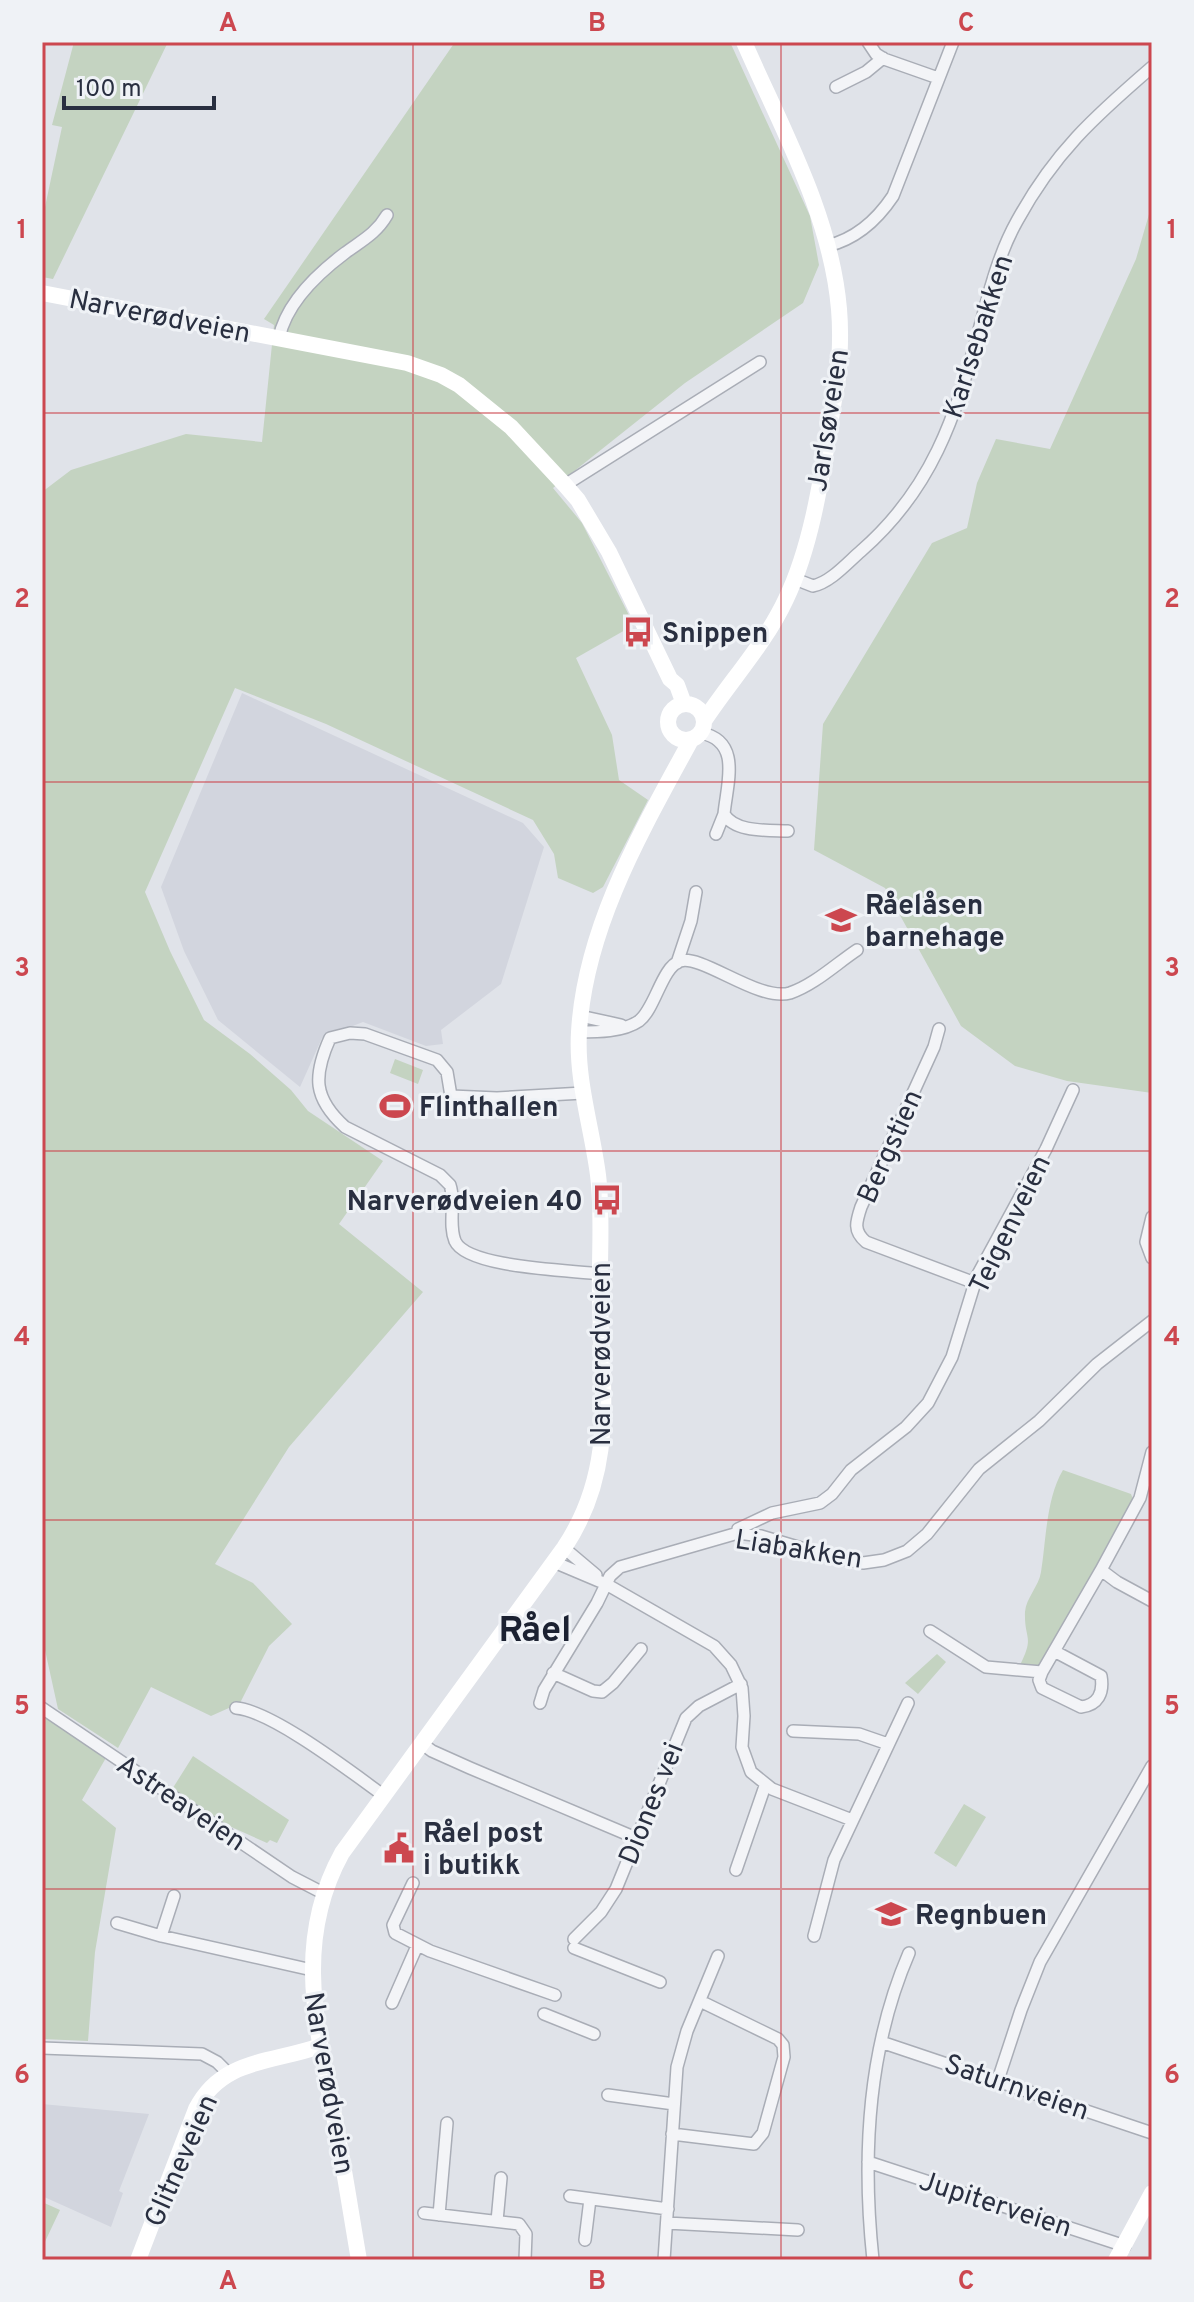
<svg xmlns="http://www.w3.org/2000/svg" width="1194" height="2302" font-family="Overpass,sans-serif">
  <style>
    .built { fill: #d2d5de }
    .green { fill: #c4d3c1 }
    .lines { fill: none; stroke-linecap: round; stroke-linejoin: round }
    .street-casing { stroke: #a9adb6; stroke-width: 14 }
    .street { stroke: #f3f4f7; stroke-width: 11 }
    .secondary { stroke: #fff; stroke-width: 16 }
    .grid { fill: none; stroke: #cc474f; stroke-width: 2; stroke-opacity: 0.55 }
    .labels { text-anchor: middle; stroke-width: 6; stroke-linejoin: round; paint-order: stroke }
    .street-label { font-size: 28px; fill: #292f40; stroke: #eff2f6 }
    .poi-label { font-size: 28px; font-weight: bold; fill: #292f40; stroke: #eff2f6; text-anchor: start }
    .district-label { font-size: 36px; font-weight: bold; fill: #1b2131; stroke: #eff2f6 }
    .neatline { fill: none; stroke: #cc474f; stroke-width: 3 }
    .grid-label { font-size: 26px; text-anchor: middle; font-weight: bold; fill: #cc474f }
  </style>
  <rect width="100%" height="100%" fill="#e0e3e9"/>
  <path class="built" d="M 242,693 L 523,823 L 544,847 L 501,984 L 441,1030 L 443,1044 L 426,1046 L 363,1022 L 322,1038 L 300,1087 L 218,1020 L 184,951 L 161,887 Z
    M 42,2104 L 149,2114 L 119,2191 L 123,2193 L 111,2227 L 42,2196 Z"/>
  <path class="green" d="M 74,42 L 168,42 L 53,279 L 42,277 L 42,221 L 62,127 L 52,125 Z
    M 455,42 L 730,42 L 810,216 L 819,265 L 803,303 L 685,383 L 553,488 L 582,523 L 634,625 L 576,658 L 612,735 L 619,780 L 648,800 L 603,887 L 593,893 L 558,878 L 554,854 L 533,820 L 326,724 L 235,688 L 145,892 L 170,951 L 204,1020 L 250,1054 L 291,1090 L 308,1111 L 383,1161 L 339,1224 L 423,1292 L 289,1447 L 215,1564 L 253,1583 L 292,1624 L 269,1646 L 240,1703 L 211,1716 L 151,1687 L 118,1748 L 58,1709 L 45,1650 L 42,1648 L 42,492 L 71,470 L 186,434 L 262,442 L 274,325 L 264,319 Z
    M 1152,204 L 1152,1093 L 1067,1081 L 1015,1066 L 961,1026 L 885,888 L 814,850 L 823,724 L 932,543 L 967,528 L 977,483 L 996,439 L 1050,449 L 1136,259 Z
    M 395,1059 L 423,1070 L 418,1084 L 390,1073 Z
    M 1063,1470 L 1131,1494 L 1134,1502 L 1042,1666 L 1020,1665 C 1035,1635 1024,1640 1025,1612 C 1026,1598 1039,1586 1041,1572 C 1046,1542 1046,1498 1063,1470 Z
    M 937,1654 L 946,1662 L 918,1694 L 905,1683 Z
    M 42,1712 L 107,1756 L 82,1800 L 116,1828 L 95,1952 L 88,2041 L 42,2039 Z
    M 193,1756 L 289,1820 L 277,1843 L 270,1840 L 267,1843 L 218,1821 L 171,1791 Z
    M 964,1804 L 986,1817 L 956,1867 L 934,1853 Z
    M 42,2202 L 60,2210 L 42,2248 Z"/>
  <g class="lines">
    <g class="street-casing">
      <path id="street" d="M 868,42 L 876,54 L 884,59 L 938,78
        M 836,87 L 866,72 L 883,58
        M 827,246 C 856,239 877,220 893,196 L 953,42
        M 279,338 C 286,304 317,274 345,253 C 361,241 376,234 387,215
        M 565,485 L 760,362
        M 795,579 L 813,586 C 831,582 847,563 861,551 C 932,489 955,418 979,330 C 989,293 998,255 1017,221 C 1054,153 1094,117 1152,67
        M 701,733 C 742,741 727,783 724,814 C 735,833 769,830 788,831
        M 716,834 L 724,814
        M 677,963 L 691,921 L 696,892
        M 580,1016 L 621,1025
        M 939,1029 L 934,1047 L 861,1207 C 856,1222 853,1231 866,1242 L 975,1283
        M 579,1032 C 597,1032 623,1032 639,1021 C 655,1009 662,967 680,961 C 702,954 759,1002 790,993 C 814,985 836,964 857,950
        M 583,1093 L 497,1098 L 451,1096 L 447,1072 L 437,1060 L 365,1034 L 350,1033 L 330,1038 C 313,1076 313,1098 345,1127 L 440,1175 L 450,1185 C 456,1202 448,1224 455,1241 C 467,1268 570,1270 600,1274
        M 1152,1217 L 1146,1242 L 1152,1258
        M 1152,1452 L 1140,1498 L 1101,1570 L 1117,1582 L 1152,1601
        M 738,1533 L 738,1529 L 772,1513 L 820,1503 L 832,1494 L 851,1470 L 906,1427 L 928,1403 L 952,1357 L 977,1276 L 1046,1149 L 1073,1090
        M 564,1548 L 596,1575
        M 554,1562 L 606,1584 L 714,1646 L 731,1665 L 742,1688 L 744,1716 L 742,1747 L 751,1772 L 772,1789 L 852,1820
        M 930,1631 L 986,1667 L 1042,1672
        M 1054,1651 L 1101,1676 C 1104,1693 1098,1705 1081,1707 L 1042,1688 L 1039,1680 L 1042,1672 L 1101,1570
        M 553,1673 L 593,1691 L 602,1692 L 613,1683 L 641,1649
        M 540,1703 L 544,1690 L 597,1603 L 610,1576 L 620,1567 L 738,1533 L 761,1536 L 828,1556 L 863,1563 L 884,1560 L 907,1551 L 927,1534 L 979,1469 L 1039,1421 L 1097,1364 L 1152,1321
        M 42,1708 L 292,1877 L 323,1893
        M 236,1708 C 272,1711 351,1772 383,1795
        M 793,1731 L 859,1734 L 888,1744
        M 421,1743 L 432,1751 L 470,1768 L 636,1838
        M 736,1870 L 765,1786
        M 413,1883 L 393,1925 L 395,1933 L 430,1951 L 555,1995
        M 174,1896 L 161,1936 L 312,1970
        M 117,1923 L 161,1936
        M 814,1936 L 834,1860 L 908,1703
        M 574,1939 L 601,1912 L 616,1889 L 686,1718 L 699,1706 L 741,1684
        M 574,1948 L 660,1982
        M 392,2003 L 417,1946
        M 544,2014 L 594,2034
        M 881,2042 L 1152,2133
        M 42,2048 L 202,2054 L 217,2062 L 227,2072
        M 998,2080 L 1021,2010 L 1040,1962 L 1152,1766
        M 608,2095 L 674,2104
        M 672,2134 L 754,2144 L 763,2133 L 784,2057 L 783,2045 L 778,2039 L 700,2001
        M 868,2162 L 1125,2246
        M 570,2196 L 668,2209
        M 424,2213 L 519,2224 L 526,2234 L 525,2260
        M 439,2215 L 447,2123
        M 497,2221 L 501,2178
        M 667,2223 L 798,2230
        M 585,2240 L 590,2199
        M 664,2260 L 677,2067 L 687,2031 L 718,1956
        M 873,2260 C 862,2157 867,2050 909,1953"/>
    </g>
    <use href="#street" class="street"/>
    <path class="secondary" d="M 42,293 L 407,363 L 441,375 L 459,385 L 511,427 L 565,485 L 578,500 L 609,552 L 670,679 L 677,685 L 684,704
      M668 722a18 18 0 1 1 36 0a18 18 0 1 1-36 0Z
      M 704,721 C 731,680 765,644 786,599 C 817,535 825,448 838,377 C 840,355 841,332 839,309 C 831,215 781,127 744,42
      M 138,2260 L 196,2109 C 222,2058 273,2063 320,2046
      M 359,2260 C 351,2214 344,2167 335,2121 C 317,2028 293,1942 342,1853 L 564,1548 C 618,1467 601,1388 600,1296 C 599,1256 603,1215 598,1175 C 592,1128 576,1080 579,1032 C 585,927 642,830 691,740
      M 1116,2260 L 1152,2193"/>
  </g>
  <path class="grid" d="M 413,42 L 413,2260M 781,42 L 781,2260M 42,413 L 1152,413M 42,782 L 1152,782M 42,1151 L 1152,1151M 42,1520 L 1152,1520M 42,1889 L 1152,1889"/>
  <defs>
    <g id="bus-bare" transform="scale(2.4)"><path d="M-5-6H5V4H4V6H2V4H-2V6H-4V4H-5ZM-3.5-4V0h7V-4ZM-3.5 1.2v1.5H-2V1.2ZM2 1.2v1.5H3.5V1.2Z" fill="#cc474f" stroke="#eff2f6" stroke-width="2.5" paint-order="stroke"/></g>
    <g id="school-bare" transform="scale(2.4)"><path d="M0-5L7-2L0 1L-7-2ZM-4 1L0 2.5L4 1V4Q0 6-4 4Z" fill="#cc474f" stroke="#eff2f6" stroke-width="2.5" paint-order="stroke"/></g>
    <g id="stadium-bare" transform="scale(2.4)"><path d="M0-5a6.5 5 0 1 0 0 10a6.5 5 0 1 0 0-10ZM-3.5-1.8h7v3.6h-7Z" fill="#cc474f" stroke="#eff2f6" stroke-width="2.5" paint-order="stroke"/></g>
    <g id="civic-bare" transform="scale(2.4)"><path d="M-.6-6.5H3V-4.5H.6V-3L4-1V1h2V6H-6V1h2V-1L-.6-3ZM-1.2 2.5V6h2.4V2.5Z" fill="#cc474f" stroke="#eff2f6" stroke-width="2.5" paint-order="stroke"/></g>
  </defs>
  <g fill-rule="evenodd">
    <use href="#bus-bare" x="638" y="632"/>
    <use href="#school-bare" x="841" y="920"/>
    <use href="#stadium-bare" x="395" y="1106"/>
    <use href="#bus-bare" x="607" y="1200"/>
    <use href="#civic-bare" x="399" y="1848"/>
    <use href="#school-bare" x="891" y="1914"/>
  </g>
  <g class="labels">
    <g class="street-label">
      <text transform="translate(160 315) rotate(11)" y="10">Narverødveien</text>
      <text transform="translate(977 336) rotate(-72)" y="10">Karlsebakken</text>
      <text transform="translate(827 420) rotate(-81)" y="10">Jarlsøveien</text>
      <text transform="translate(889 1146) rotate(-66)" y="10">Bergstien</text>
      <text transform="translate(1009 1224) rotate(-64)" y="10">Teigenveien</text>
      <text transform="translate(600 1354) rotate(-90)" y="10">Narverødveien</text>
      <text transform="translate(799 1548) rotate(9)" y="10">Liabakken</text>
      <text transform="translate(182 1802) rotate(34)" y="10">Astreaveien</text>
      <text transform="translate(650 1803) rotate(-68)" y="10">Diones vei</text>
      <text transform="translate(330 2083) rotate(80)" y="10">Narverødveien</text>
      <text transform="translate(1017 2086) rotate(19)" y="10">Saturnveien</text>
      <text transform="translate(180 2160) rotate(-66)" y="10">Glitneveien</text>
      <text transform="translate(996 2203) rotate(18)" y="10">Jupiterveien</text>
    </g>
    <g class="poi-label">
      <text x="662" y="642">Snippen</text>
      <text x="865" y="914">Råelåsen<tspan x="865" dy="32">barnehage</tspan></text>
      <text x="419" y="1116">Flinthallen</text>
      <text x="583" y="1210" text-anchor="end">Narverødveien 40</text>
      <text x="423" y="1842">Råel post<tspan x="423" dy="32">i butikk</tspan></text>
      <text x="915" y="1924">Regnbuen</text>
    </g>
    <g class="district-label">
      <text x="535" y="1641">Råel</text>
    </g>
  </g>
  <rect width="1194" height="2302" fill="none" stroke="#eff2f6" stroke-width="88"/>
  <path d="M64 96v12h150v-12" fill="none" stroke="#292f40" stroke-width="4"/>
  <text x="76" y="96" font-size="24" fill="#292f40" stroke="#eff2f6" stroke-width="6" paint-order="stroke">100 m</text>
  <rect x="44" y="44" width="1106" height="2214" class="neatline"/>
  <g class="grid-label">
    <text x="228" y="31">A</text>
    <text x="597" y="31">B</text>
    <text x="966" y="31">C</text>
    <text x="22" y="238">1</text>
    <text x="1172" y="238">1</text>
    <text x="22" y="607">2</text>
    <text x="1172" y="607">2</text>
    <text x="22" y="976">3</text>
    <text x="1172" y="976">3</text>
    <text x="22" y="1345">4</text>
    <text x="1172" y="1345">4</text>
    <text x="22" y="1714">5</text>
    <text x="1172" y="1714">5</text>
    <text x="22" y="2083">6</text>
    <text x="1172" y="2083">6</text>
    <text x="228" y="2289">A</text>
    <text x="597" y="2289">B</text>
    <text x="966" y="2289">C</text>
  </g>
</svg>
